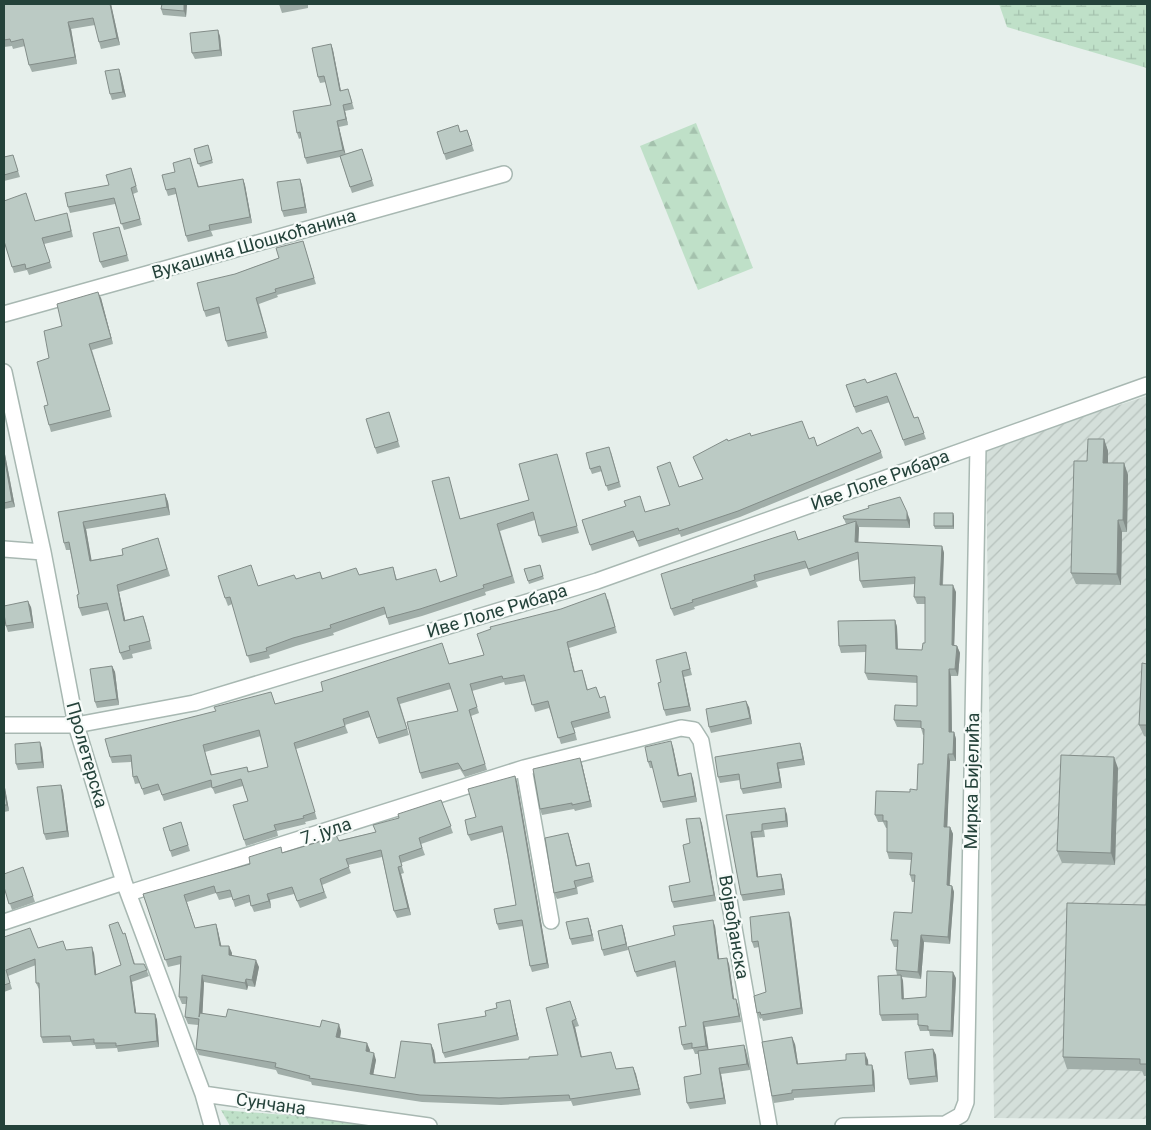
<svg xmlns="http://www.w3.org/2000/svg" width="1151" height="1130" font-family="Roboto,sans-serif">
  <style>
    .industrial { fill: url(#industrial-furrows) }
    .grass { fill: url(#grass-dots) }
    .forest { fill: url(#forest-firs) }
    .wetland { fill: url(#wetland-marsh) }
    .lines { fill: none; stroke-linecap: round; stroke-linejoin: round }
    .minor-casing { stroke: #a8b8b2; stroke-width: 18 }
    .minor { stroke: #fff; stroke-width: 15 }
    .wall { fill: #a1aea9; fill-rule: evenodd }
    .shaded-wall { fill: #838d89 }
    .building { fill: #bbcac4; stroke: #838d89; fill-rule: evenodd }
    .labels { text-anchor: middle; stroke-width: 4.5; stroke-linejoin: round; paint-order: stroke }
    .street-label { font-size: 18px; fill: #24423a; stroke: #f7fbf9 }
  </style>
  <defs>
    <pattern id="industrial-furrows" width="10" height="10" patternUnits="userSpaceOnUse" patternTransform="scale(1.25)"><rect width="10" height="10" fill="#d4dfda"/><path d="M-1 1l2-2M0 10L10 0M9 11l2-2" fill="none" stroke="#b6c1bc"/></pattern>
    <pattern id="grass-dots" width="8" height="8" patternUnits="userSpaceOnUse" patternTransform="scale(1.25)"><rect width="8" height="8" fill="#bfe0c8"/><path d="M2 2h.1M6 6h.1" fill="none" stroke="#a4c1ad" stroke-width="1.8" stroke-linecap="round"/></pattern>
    <pattern id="forest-firs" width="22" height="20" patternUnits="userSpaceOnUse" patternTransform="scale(1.25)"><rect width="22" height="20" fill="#bfe0c8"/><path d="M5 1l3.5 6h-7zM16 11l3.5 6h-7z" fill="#a4c1ad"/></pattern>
    <pattern id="wetland-marsh" width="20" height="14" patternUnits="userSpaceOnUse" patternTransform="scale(1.25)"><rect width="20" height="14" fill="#bfe0c8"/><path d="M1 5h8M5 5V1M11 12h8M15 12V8" fill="none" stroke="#a4c1ad"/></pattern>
  </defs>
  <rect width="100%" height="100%" fill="#e6efeb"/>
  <path class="industrial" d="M 1147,396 L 1147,1119 L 994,1118 L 986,448 Z"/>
  <path class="grass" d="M 221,1110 L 424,1126 L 230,1126 Z"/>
  <path class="forest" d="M 696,123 L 753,268 L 698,290 L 640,146 Z"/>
  <path class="wetland" d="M 999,4 L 1147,4 L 1147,68 L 1007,27 Z"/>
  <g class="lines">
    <g class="minor-casing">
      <path id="minor" d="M 4,314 L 504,174
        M 4,372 L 43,552 L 76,725 L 124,882 L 203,1094 L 212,1126
        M 4,549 L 43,552
        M 4,725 L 76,725 L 194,703 L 597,581 L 1147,385
        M 524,768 L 551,921
        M 129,893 L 524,768 L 681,728 L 694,730 L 701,741 L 769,1126
        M 4,922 L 124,882
        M 203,1094 L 429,1126
        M 843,1126 L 945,1124 L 961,1115 L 966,1102 L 978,446"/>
    </g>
    <use href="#minor" class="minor"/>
  </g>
  <path class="wall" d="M 4,4 L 111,4 L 120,45 L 101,49 L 99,42 L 95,25 L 71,29 L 77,64 L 32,72 L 29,65 L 25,46 L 13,49 L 12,46 L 4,47 Z
    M 187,4 L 186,17 L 163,15 L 161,9 Z
    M 279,4 L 308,4 L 308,8 L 282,13 Z
    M 220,36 L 222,56 L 195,59 L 192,53 Z
    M 331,44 L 333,50 L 341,91 L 350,95 L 354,109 L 345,111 L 348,125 L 339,127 L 345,154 L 362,149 L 374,186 L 352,193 L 340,157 L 307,164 L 305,158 L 301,138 L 299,139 L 297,133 L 331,105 L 326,82 L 320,83 L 318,77 Z
    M 119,69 L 121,75 L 126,97 L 112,100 L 110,94 Z
    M 467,130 L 474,151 L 446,160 L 437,132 L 460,132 Z
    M 208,145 L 213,163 L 200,167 L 194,149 Z
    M 13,155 L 20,177 L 4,181 L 4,157 Z
    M 190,158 L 199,187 L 243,179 L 245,185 L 252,223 L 211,231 L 213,236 L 188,242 L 186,236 L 176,194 L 168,196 L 166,190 L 175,172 Z
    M 133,174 L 138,192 L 133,194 L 142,225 L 124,230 L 115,204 L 70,213 L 68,207 L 109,185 Z
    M 302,185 L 307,213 L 284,217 L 282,211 Z
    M 69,219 L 73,237 L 44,244 L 52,268 L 29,275 L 27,270 L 14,273 L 4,241 L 35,221 Z
    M 119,227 L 129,261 L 103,268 L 100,262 Z
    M 303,241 L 316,284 L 277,295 L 278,297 L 259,304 L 268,338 L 228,347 L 226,341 L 220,313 L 206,317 L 204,311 L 235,274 L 279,258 Z
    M 101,298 L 113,344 L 92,350 L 112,417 L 51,432 L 49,425 L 48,405 L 49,358 L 62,326 Z
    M 896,373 L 914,418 L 918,417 L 926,439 L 905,446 L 890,402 L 856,413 L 846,385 L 867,383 Z
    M 389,412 L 400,447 L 377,454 L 375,448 Z
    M 862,434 L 881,452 L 883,458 L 740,517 L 681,537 L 680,534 L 639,547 L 635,537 L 592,551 L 582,520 L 646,512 L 670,505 L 679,487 L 703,479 L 693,457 L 728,441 L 751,436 L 809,439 L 817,446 Z
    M 1104,439 L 1108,451 L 1108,463 L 1124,463 L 1128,475 L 1127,532 L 1122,532 L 1121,585 L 1076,584 L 1071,573 L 1087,461 Z
    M 4,449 L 15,507 L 4,509 Z
    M 611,452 L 621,487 L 608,491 L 602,471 L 592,474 L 590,469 Z
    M 559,461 L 579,533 L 542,543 L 535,520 L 500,531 L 515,583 L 485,592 L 486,595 L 422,616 L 389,625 L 386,614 L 333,633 L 334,635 L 296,646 L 269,655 L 270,658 L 250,663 L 232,604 L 228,606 L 225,598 L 258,586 L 296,579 L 320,572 L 323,579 L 359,575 L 393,567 L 397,580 L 440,582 L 457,576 L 449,477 L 460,519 L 529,500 Z
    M 165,494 L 168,502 L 170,515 L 86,529 L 91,560 L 123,555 L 158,538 L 170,576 L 119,592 L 125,620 L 143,616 L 146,624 L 152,649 L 132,654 L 133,658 L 123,660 L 120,653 L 109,610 L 82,616 L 79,608 L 79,594 L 70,550 L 66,550 L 64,543 L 58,512 Z
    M 954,516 L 954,529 L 935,529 L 934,526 Z
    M 844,519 L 910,520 L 910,528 L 859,527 L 858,543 L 942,546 L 944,553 L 943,585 L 956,592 L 954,645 L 957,646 L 960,653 L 958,676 L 951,676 L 952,732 L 954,732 L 956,739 L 956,761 L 950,761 L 947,827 L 950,827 L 953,834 L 950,885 L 952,886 L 954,892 L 950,944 L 924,942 L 921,979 L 902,977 L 903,981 L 904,999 L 926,997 L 956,978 L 953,1037 L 930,1036 L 929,1031 L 920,1031 L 918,1025 L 918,1020 L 882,1021 L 880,1015 L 897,975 L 896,970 L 897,947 L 894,947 L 891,940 L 912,913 L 915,882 L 912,882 L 910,875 L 911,860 L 889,859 L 887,852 L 887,828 L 886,828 L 883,822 L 878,822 L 875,815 L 910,792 L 917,790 L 923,764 L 924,735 L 923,735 L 921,728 L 897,727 L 894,720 L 917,706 L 917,683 L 868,680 L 865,673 L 866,652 L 841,653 L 839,646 L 895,620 L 897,627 L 898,649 L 922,650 L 925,643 L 925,604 L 917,604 L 914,597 L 915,584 L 863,588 L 860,581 L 859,559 L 810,576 L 807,568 L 756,582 L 758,587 L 694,607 L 695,609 L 674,616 L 671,609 L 798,540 L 846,524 Z
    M 540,565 L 544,579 L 529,584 L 524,569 Z
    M 608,599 L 617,633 L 569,648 L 575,672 L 582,670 L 588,690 L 607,703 L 611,718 L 574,728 L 577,740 L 561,744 L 549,708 L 535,712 L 526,681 L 505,685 L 504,682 L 472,691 L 479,713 L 471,716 L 487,770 L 465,777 L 460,769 L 422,779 L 420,773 L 458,711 L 451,689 L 400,704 L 409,735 L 379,744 L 370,717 L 345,725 L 348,733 L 296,749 L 317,819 L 305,822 L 306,824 L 277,831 L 278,836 L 246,846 L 244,840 L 248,801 L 243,786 L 215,794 L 212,787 L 164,801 L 160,790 L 144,795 L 140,783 L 135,784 L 133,777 L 131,762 L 112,763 L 110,757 L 275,704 L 449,664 L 484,655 ZM 261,736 L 268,767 L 249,772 L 247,767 L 212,775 L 205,752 Z
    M 31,607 L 34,628 L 8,632 L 6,626 Z
    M 686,652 L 692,675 L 684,677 L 691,711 L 666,716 L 664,710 L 661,682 Z
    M 1147,664 L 1147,737 L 1144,736 L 1139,725 Z
    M 112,666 L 115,672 L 119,705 L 97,708 L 95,702 Z
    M 749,707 L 752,724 L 711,733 L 709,727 Z
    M 800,743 L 802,749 L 805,765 L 779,769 L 782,788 L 743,794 L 741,789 L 740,780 L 720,783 L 718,777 Z
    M 673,747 L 679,775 L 693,779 L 697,802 L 663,808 L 653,768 L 650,768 L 648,762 Z
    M 42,748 L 44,768 L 18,770 L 16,764 Z
    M 582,764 L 592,807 L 575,811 L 574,809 L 542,815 L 540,809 Z
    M 1118,768 L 1115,865 L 1062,863 L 1057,851 Z
    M 515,776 L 517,782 L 549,968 L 532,972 L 530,966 L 523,926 L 499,930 L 497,924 L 516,905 L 503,832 L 471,841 L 468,835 L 476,817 Z
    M 4,782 L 9,811 L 4,812 Z
    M 61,785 L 63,791 L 69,837 L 46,840 L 44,834 Z
    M 441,800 L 453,833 L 421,844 L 425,855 L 401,863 L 404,873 L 401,874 L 411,915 L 397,918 L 394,911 L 382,857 L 348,865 L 351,873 L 322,885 L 327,898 L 300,908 L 294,894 L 270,900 L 271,908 L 254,912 L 250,902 L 235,907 L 232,897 L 219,900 L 216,893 L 187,902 L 195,928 L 216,924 L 218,931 L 221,946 L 232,953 L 232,955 L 259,967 L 255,987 L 248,986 L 247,990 L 204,982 L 202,1014 L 226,1017 L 341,1031 L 340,1038 L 370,1050 L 369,1052 L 376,1060 L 373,1075 L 395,1078 L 431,1044 L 434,1051 L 435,1063 L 529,1059 L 558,1055 L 570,1001 L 579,1026 L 575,1027 L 582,1057 L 616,1069 L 633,1067 L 641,1095 L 573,1106 L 571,1101 L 501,1105 L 422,1102 L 312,1085 L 311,1082 L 278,1074 L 276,1070 L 199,1055 L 196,1049 L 198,1025 L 188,1024 L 185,1017 L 187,1004 L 182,1004 L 179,997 L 181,964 L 168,967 L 143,894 L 250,864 L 283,853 L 376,832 L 399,818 Z
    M 787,814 L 788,827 L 764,830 L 765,837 L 753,838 L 758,877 L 781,874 L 783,880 L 785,895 L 743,901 L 741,895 L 726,815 Z
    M 700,818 L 702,824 L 716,901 L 674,908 L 672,902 L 690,882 L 690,843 Z
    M 181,822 L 190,851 L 172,857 L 163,828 Z
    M 568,833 L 570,839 L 577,866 L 589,863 L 594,882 L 577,887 L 578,894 L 557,899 L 554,893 Z
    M 1147,865 L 1147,1076 L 1144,1076 L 1142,1071 L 1067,1069 L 1063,1057 L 1146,905 Z
    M 23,867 L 35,902 L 12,910 L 4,887 Z
    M 791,918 L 803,1014 L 763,1021 L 762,1018 L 760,1019 L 757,1013 L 766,992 L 759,947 L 754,948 L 752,942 Z
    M 590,924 L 594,941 L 572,945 L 570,939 Z
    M 622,925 L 624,931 L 628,950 L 604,956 L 602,950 Z
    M 715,926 L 719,959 L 729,964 L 734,999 L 738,1005 L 741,1022 L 705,1027 L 708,1050 L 744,1045 L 746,1051 L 750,1070 L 721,1074 L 726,1104 L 690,1109 L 687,1103 L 701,1074 L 698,1054 L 695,1054 L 693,1049 L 684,1050 L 682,1045 L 686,1026 L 676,967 L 637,977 L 635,972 Z
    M 125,933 L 135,964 L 144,964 L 149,976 L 132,982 L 136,1013 L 155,1014 L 157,1020 L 159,1047 L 118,1052 L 117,1048 L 96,1049 L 95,1045 L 73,1046 L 71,1042 L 43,1043 L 41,1037 L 40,989 L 39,989 L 36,983 L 36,965 L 8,976 L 12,989 L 4,992 L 4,937 L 38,948 L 94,953 L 96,975 L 121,965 L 123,934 Z
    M 511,1005 L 519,1040 L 445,1058 L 443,1053 L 486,1016 Z
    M 795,1044 L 798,1064 L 868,1060 L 868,1065 L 872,1065 L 874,1072 L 875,1092 L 794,1098 L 794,1100 L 774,1103 L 772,1096 Z
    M 933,1049 L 936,1055 L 938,1082 L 910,1085 L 908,1079 Z"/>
  <path class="shaded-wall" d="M 110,4 L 111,4 L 120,45 L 117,38 Z
    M 184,4 L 187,4 L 186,17 L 184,11 Z
    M 68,22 L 71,29 L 77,64 L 75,57 Z
    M 218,30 L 220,36 L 222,56 L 220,50 Z
    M 331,44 L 333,50 L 342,97 L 340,91 Z
    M 119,69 L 121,75 L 126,97 L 123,92 Z
    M 343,105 L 345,111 L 348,125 L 346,119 Z
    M 337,121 L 339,127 L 346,156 L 343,150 Z
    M 243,179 L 245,185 L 252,223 L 250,217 Z
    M 300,179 L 302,185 L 307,213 L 305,207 Z
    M 98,292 L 101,298 L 113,344 L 111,338 Z
    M 1104,439 L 1108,451 L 1108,474 L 1103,463 Z
    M 4,449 L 15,507 L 12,501 L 4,455 Z
    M 1124,463 L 1128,475 L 1127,532 L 1123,520 Z
    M 165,494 L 168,502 L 170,515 L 167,507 Z
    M 907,512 L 910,520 L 910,528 L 907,520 Z
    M 953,513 L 954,516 L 954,529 L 953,526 Z
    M 1118,520 L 1122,532 L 1121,585 L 1117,574 Z
    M 856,521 L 859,528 L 858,549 L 855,542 Z
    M 83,522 L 86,529 L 93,568 L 90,561 Z
    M 942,546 L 944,553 L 942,592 L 940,585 Z
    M 117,585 L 119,592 L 127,628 L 124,621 Z
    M 953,585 L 956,592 L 954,652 L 952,645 Z
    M 28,601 L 31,607 L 34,628 L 32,622 Z
    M 895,620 L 897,627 L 898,656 L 896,649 Z
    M 567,642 L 569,648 L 576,679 L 574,672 Z
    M 957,646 L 960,653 L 958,676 L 955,669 Z
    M 112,666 L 115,672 L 119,705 L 117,699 Z
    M 949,669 L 951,676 L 952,739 L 949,732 Z
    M 682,671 L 684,677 L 691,711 L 689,706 Z
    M 4,675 L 5,680 L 5,698 L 4,694 Z
    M 746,701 L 749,707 L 752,724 L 750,718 Z
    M 954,732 L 956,739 L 956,761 L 953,754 Z
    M 671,741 L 673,747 L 680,781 L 678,776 Z
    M 40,742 L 42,748 L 44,768 L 42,762 Z
    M 800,743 L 802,749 L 805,765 L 803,759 Z
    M 948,754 L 950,761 L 947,834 L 944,827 Z
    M 1114,757 L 1118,768 L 1115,865 L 1111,853 Z
    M 580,758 L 582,764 L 592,807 L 590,801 Z
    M 777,763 L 779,769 L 782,788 L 780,782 Z
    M 691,773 L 693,779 L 697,802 L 695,796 Z
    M 515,776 L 517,782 L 549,968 L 547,963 Z
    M 4,782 L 9,811 L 7,805 L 4,788 Z
    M 61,785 L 63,791 L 69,837 L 67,831 Z
    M 785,808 L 787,814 L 788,827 L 786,821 Z
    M 700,818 L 702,824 L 716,901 L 714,895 Z
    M 950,827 L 953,834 L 949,892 L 947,885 Z
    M 751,832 L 753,838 L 759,883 L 757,877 Z
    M 568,833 L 570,839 L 578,872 L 576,866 Z
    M 398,867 L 401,874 L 411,915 L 408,908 Z
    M 781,874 L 783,880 L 785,895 L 783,889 Z
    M 952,886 L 954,892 L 950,944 L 948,937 Z
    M 267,894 L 270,900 L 271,908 Z
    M 789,912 L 791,918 L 803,1014 L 801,1008 Z
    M 588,918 L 590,924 L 594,941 L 592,935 Z
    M 713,920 L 715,926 L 720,965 L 718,959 Z
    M 216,924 L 218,931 L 223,953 L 220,946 Z
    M 622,925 L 624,931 L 628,950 L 626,944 Z
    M 921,935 L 924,942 L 921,979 L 918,972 Z
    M 229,946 L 232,953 L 231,962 L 229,955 Z
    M 92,947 L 94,953 L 97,981 L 95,975 Z
    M 727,958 L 729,964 L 735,1005 L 733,999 Z
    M 256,960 L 259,967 L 255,987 L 252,980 Z
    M 953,972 L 956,978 L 953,1037 L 951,1031 Z
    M 202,975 L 204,982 L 202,1024 L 199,1017 Z
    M 901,975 L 903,981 L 904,1005 L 902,999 Z
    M 130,976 L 132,982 L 137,1019 L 135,1013 Z
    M 246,979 L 248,986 L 247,990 L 245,983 Z
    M 736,999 L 738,1005 L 741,1022 L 739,1016 Z
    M 510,1000 L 511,1005 L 519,1040 L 517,1035 Z
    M 155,1014 L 157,1020 L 159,1047 L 157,1041 Z
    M 572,1021 L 575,1027 L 583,1064 L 581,1057 Z
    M 703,1022 L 705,1027 L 709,1052 L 706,1046 Z
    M 339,1024 L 341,1031 L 339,1044 L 336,1037 Z
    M 792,1037 L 795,1044 L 799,1071 L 797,1064 Z
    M 367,1043 L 370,1050 L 368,1058 L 366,1051 Z
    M 431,1044 L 434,1051 L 437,1070 L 434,1063 Z
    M 744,1045 L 746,1051 L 750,1070 L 747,1064 Z
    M 933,1049 L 936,1055 L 938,1082 L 936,1076 Z
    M 374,1053 L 376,1060 L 372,1081 L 370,1074 Z
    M 865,1053 L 868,1060 L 869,1073 L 866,1065 Z
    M 872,1065 L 874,1072 L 875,1092 L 873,1085 Z
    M 633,1067 L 636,1074 L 641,1095 L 639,1089 Z
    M 719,1068 L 721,1074 L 726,1104 L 724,1098 Z"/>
  <path class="building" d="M 4,4 L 110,4 L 117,38 L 99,42 L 93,18 L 68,22 L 75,57 L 29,65 L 23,39 L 11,42 L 10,39 L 4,40 Z
    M 162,4 L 184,4 L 184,11 L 161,9 Z
    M 218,30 L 220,50 L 192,53 L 190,33 Z
    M 331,44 L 340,91 L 348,89 L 352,103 L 343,105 L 346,119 L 337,121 L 343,150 L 305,158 L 300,132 L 297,133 L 293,111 L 331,105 L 324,76 L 318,77 L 312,48 Z
    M 119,69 L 123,92 L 110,94 L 105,71 Z
    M 458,125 L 460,132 L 467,130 L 472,145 L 444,154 L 437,132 Z
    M 208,145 L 212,160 L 198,164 L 194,149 Z
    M 362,149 L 372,180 L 350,187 L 340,156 Z
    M 13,155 L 18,171 L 4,175 L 4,157 Z
    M 190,158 L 198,187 L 243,179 L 250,217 L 209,225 L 210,230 L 186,236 L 175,188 L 166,190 L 162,175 L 175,172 L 173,163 Z
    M 131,168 L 136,186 L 131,188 L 140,219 L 121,224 L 114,198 L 68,207 L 65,193 L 109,185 L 106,175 Z
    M 300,179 L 305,207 L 282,211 L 277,182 Z
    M 26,193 L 35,221 L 67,213 L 71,231 L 42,238 L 50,262 L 26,269 L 25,264 L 12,267 L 4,241 L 4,201 Z
    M 119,227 L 127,255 L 100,262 L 93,233 Z
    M 303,241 L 314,278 L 275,289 L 276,292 L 256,298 L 266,332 L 226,341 L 219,307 L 204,311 L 197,283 L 235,274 L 279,258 L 276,248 Z
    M 98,292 L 111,338 L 89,344 L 110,410 L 49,425 L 44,406 L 48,405 L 37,362 L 49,358 L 44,331 L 62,326 L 57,304 Z
    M 896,373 L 914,418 L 918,417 L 924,433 L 903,440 L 887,396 L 854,407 L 846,385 L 865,379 L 867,383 Z
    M 389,412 L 398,441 L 375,448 L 366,419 Z
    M 802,421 L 809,439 L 814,437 L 817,446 L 858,427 L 862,434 L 871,430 L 881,452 L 738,511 L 679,531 L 678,528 L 637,541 L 633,531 L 590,545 L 582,520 L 626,506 L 624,501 L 640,496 L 645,512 L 670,505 L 657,467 L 670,462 L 679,487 L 703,479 L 693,457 L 727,439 L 728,441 L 750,433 L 751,436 Z
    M 1088,439 L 1104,439 L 1103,463 L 1124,463 L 1123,520 L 1118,520 L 1117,574 L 1071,573 L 1074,461 L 1087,461 Z
    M 609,447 L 619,482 L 606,486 L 600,466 L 590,469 L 586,453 Z
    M 557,454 L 577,526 L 539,536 L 533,512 L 497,524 L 512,576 L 483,585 L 484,588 L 420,609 L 387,618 L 384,607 L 330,625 L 331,628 L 293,638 L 266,648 L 267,651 L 247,656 L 230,597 L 225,598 L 218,576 L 251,565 L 258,586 L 294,575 L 296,579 L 320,572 L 322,579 L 356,568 L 359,575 L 393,567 L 396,580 L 436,569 L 440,582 L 457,576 L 432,481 L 449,477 L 460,519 L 529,500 L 519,464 Z
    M 4,455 L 12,501 L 4,503 Z
    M 165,494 L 167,507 L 83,522 L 90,561 L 123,555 L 122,549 L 158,538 L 167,569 L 117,585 L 124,621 L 143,616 L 150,641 L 129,646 L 130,650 L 120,653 L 107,603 L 79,608 L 77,595 L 79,594 L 69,542 L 64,543 L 58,512 Z
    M 900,497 L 907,512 L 907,520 L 844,519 L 843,516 L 869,508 L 868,506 Z
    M 934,513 L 953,513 L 953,526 L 934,526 Z
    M 856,521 L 855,542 L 942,546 L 940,585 L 953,585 L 952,645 L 957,646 L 955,669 L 949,669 L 949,732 L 954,732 L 953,754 L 948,754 L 944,827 L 950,827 L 947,885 L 952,886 L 948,937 L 921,935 L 918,972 L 896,970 L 898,940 L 891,940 L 894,912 L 912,913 L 915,875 L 910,875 L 912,853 L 887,852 L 887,821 L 883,821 L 883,815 L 875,815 L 876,791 L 910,792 L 910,789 L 917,790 L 918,764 L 923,764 L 924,729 L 921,728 L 921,721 L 894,720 L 895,705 L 917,706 L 917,676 L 865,673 L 866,645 L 839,646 L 838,621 L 895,620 L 896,649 L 922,650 L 923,643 L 925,643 L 925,597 L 914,597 L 915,577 L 860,581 L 858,552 L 808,569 L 805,561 L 754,575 L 755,580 L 692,600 L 693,602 L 671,609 L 661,574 L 795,531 L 798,540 Z
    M 540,565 L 543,576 L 528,581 L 524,569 Z
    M 605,593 L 615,627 L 567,642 L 574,672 L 582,670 L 587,690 L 596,687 L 600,698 L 605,696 L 609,712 L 571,722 L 575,733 L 558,738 L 548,701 L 532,705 L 524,675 L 503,679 L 502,676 L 470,684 L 477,707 L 469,710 L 485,764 L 463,771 L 458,763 L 420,773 L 407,722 L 458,711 L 449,683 L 397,698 L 407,729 L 377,738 L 368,711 L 343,719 L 345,726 L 294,743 L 315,812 L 303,816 L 304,818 L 274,825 L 276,830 L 244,840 L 233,805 L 248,801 L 241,779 L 212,788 L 211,780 L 162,795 L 158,784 L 142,789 L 137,776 L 133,777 L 131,755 L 110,757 L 105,739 L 216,711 L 214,707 L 271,692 L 275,704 L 323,691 L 321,682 L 442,643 L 449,664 L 484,655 L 477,634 L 491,629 L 490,627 L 561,609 ZM 259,730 L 268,767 L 248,772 L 247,767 L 211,775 L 203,745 Z
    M 28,601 L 32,622 L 6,626 L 4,614 L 4,606 Z
    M 686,652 L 690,669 L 682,671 L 689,706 L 664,710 L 658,683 L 661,682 L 656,660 Z
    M 1142,663 L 1147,664 L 1147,725 L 1139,725 Z
    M 112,666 L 117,699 L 95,702 L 90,669 Z
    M 746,701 L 750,718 L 709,727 L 706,709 Z
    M 671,741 L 678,776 L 691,773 L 695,796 L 661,802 L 651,761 L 648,762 L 645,747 Z
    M 40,742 L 42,762 L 16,764 L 15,744 Z
    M 800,743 L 803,759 L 777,763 L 780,782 L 741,789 L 739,774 L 718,777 L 715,757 Z
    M 1061,755 L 1114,757 L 1111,853 L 1057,851 Z
    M 580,758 L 590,801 L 572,805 L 572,803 L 540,809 L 533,769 Z
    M 515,776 L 547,963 L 530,966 L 522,920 L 497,924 L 494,909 L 516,905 L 508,857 L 502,826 L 468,835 L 465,820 L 476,817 L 468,789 Z
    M 61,785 L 67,831 L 44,834 L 37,787 Z
    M 4,788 L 7,805 L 4,805 Z
    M 441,800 L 451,826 L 419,838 L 422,848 L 399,856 L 402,866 L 398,867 L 408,908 L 394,911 L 381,850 L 346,859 L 349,867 L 320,879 L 324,892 L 297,901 L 292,887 L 267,894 L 269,901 L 251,906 L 249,895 L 233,900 L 230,890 L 216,893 L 214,886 L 184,895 L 195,928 L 216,924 L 220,946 L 229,946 L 229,955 L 256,960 L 252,980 L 246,979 L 245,983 L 202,975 L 199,1017 L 200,1013 L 226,1017 L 228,1009 L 320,1027 L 322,1020 L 339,1024 L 336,1037 L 367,1043 L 366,1051 L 374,1053 L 370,1074 L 395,1078 L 401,1041 L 431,1044 L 434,1063 L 529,1059 L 529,1057 L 558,1055 L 546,1008 L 570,1001 L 576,1019 L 572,1021 L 581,1057 L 611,1052 L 616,1069 L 633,1067 L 639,1089 L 570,1099 L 569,1095 L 499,1098 L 420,1095 L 309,1078 L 310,1076 L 275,1067 L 276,1063 L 196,1049 L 199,1019 L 185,1017 L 187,997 L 179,997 L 181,956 L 165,960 L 143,894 L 250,864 L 249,857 L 281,847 L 282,853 L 325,840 L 324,837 L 335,833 L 339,841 L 376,832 L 373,825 L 399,818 L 398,814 Z
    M 785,808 L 786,821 L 762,824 L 762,831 L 751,832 L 757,877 L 781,874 L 783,889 L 741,895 L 726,815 Z
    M 700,818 L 714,895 L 672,902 L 669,886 L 690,882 L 683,845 L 690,843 L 686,819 Z
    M 181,822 L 188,845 L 170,851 L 163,828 Z
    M 568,833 L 576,866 L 589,863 L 592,877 L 574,881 L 576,888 L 554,893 L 545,838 Z
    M 1147,865 L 1147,1064 L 1140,1064 L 1140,1059 L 1063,1057 L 1067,903 L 1146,905 Z
    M 23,867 L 33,896 L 9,904 L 4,887 L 4,874 Z
    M 789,912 L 801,1008 L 761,1015 L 760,1012 L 757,1013 L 754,996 L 766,992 L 758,941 L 752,942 L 750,917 Z
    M 588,918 L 592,935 L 570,939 L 566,922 Z
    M 713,920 L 718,959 L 727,958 L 733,999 L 736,999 L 739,1016 L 703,1022 L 706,1046 L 692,1048 L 692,1043 L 682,1045 L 679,1027 L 686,1026 L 675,961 L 635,972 L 628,947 L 675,935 L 673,926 Z
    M 118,922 L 123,934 L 125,933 L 134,964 L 144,964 L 147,970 L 130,976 L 135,1013 L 155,1014 L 157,1041 L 116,1046 L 116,1043 L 94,1043 L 94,1039 L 71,1041 L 70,1036 L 41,1037 L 39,983 L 36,983 L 35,959 L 6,970 L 10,983 L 4,985 L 4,937 L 30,928 L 38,948 L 63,941 L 66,950 L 92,947 L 95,975 L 121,965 L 109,925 Z
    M 622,925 L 626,944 L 602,950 L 598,931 Z
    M 927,971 L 953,972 L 951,1031 L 928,1030 L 928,1026 L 918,1025 L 918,1014 L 880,1015 L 878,976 L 901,975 L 902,999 L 926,997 Z
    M 510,1000 L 517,1035 L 443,1053 L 438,1024 L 486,1016 L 485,1011 L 497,1008 L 496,1003 Z
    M 792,1037 L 797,1064 L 846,1060 L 846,1054 L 865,1053 L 866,1065 L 872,1065 L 873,1085 L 792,1090 L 792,1093 L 772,1096 L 762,1042 Z
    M 744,1045 L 747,1064 L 719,1068 L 724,1098 L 687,1103 L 684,1077 L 701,1074 L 698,1051 Z
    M 933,1049 L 936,1076 L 908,1079 L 905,1052 Z"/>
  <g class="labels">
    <g class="street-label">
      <text transform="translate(254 244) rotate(-16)" y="6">Вукашина Шошкоћанина</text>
      <text transform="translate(880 480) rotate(-20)" y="6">Иве Лоле Рибара</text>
      <text transform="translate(497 611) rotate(-17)" y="6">Иве Лоле Рибара</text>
      <text transform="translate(87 755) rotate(74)" y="6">Пролетерска</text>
      <text transform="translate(972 781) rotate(-89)" y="6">Мирка Бијелића</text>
      <text transform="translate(326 831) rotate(-18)" y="6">7. јула</text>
      <text transform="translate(734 927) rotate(80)" y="6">Војвођанска</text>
      <text transform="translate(271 1104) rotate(8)" y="6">Сунчана</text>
    </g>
  </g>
  <rect width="1151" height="1130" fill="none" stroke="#24423a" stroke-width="10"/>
</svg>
